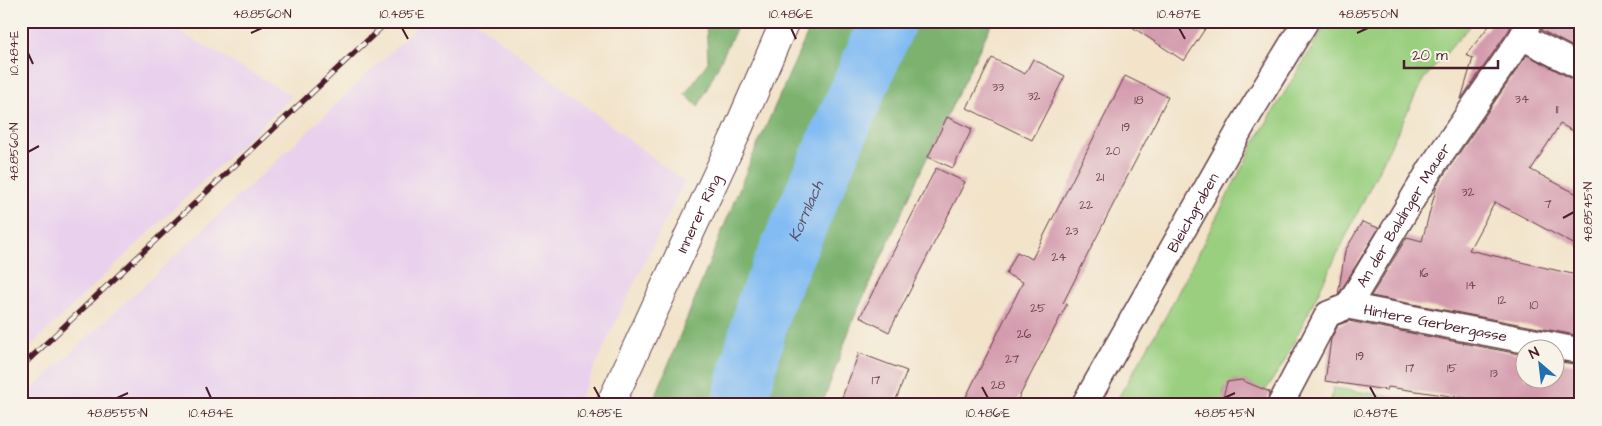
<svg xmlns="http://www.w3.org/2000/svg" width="1602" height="426" font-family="'Architects Daughter',sans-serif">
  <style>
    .built { fill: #e9d1ed }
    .green { fill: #9acf7f; stroke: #727755 }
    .forest { fill: #7bb26e; stroke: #62684c }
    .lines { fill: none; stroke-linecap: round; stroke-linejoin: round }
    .river { stroke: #82bcf3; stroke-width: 56 }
    .building { fill: #d49bae }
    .street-casing { stroke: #633c43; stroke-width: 28 }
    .secondary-casing { stroke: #633c43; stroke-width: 30 }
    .street { stroke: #fff; stroke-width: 25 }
    .secondary { stroke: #fff; stroke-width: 28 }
    .rail-casing { stroke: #4a1f2b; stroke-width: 5.5 }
    .rail { stroke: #f7f3e8; stroke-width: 4; stroke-dasharray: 11; stroke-linecap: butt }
    .ticks { fill: none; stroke: #4a1f2b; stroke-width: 2 }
    .labels { text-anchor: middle; stroke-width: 4; stroke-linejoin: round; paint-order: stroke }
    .number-label { font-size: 12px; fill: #6c3e4c }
    .street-label { font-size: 15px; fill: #4a1f2b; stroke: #f7f3e8 }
    .water-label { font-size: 16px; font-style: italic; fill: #5b4e67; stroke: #f7f3e8 }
    .neatline { fill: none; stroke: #4a1f2b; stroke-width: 2 }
    .ticks-label { font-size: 12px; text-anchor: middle; fill: #4a1f2b }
  </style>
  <rect width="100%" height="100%" fill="#f7f3e8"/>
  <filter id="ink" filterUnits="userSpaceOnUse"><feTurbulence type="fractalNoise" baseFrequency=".02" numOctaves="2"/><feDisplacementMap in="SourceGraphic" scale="10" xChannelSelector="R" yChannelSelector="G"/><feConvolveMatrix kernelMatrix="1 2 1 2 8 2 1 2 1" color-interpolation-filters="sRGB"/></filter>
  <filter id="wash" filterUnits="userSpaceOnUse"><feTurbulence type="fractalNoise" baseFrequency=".0096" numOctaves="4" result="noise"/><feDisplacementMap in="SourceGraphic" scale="20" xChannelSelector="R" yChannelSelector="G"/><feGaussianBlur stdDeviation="1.12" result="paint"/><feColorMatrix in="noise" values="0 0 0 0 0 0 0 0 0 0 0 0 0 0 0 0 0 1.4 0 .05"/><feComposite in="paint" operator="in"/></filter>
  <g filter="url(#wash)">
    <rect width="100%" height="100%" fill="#f2e3c9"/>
    <path class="built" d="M 21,21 L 164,21 L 187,36 L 292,96 L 21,355 Z
      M 423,21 L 476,21 L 684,182 L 623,306 L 577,405 L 21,405 L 21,400 L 319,121 Z"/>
    <path class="green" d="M 1328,21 L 1474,21 L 1423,80 L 1284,362 L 1265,391 C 1258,388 1251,383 1243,381 C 1234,378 1223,384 1224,395 C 1225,399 1228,402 1231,405 L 1114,405 L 1167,314 L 1256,140 Z
      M 1333,388 L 1453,405 L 1330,405 Z"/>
    <path class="forest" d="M 706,21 L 740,21 L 698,107 L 685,94 L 708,62 Z
      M 813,21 L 993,21 L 924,164 L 853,320 L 822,405 L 652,405 L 750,162 Z"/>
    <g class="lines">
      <path class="river" id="s1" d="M 739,405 L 764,305 L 888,21"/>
    </g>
    <g id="blocks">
      <path class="building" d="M 1123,21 L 1210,21 L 1184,61 Z
        M 1493,21 L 1513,21 L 1509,30 L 1461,99 L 1473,58 L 1466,55 Z
        M 1543,21 L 1581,21 L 1581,51 L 1541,30 Z
        M 1527,55 L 1574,80 L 1581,81 L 1581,135 L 1560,124 L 1531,170 L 1581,196 L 1581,248 L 1495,202 L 1469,250 L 1581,276 L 1581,336 L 1371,296 L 1407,237 L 1422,241 L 1437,185 Z
        M 992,58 L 1025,74 L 1033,59 L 1065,76 L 1032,140 L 967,108 Z
        M 1125,76 L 1168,97 L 1063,303 L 1067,304 L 1015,405 L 962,405 L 1023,282 L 1006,274 L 1017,252 L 1032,259 Z
        M 947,117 L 972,129 L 953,168 L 928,157 Z
        M 936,168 L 965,182 L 889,332 L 860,317 Z
        M 1362,222 L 1379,228 L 1338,295 L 1345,251 Z
        M 1349,321 L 1524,355 L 1524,378 L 1554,378 L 1554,361 L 1581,365 L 1581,405 L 1513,405 L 1388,387 L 1387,390 L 1325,381 L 1331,339 L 1338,325 Z
        M 859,353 L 907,371 L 894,405 L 839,405 Z
        M 1241,380 L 1270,392 L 1266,405 L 1221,405 L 1227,382 Z"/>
    </g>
  </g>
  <g filter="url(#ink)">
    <use href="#blocks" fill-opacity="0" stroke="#633c43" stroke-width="1"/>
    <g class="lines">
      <g class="street-casing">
        <g id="street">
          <path d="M 1522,37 L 1581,67"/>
          <path id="s2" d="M 1348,306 L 1581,351"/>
          <path id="s3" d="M 1084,405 L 1243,124 L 1306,21"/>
          <path id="s4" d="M 1280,405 L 1328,314 L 1348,306 L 1433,165 L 1522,37 L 1529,21"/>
        </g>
      </g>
      <g class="secondary-casing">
        <g id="secondary">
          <path id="s5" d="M 610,405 L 735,136 L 785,21"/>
        </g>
      </g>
      <use href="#street" class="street"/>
      <use href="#secondary" class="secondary"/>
      <g class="rail-casing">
        <path id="rail" d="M 21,367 L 388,21"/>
      </g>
      <use href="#rail" class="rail"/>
    </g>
  </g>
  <path class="ticks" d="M 402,28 L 408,39M 791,28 L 796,39M 1179,28 L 1185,39M 251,33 L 262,28M 1357,33 L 1368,28M 28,53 L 33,64M 28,152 L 39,146M 1563,218 L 1574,212M 206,387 L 211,398M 594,387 L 600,398M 982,387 L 988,398M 1370,387 L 1376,398M 117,398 L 128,393M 1224,398 L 1235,393"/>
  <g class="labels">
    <g class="number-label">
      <text x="998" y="91">33</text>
      <text x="1034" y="100">32</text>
      <text x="1522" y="103">34</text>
      <text x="1139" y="104">18</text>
      <text x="1557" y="113">11</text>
      <text x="1126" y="131">19</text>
      <text x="1113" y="155">20</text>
      <text x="1100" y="181">21</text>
      <text x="1468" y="196">32</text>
      <text x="1548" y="208">7</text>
      <text x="1086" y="209">22</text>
      <text x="1072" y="235">23</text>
      <text x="1059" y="261">24</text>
      <text x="1424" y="277">16</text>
      <text x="1471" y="289">14</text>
      <text x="1502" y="304">12</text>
      <text x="1534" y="309">10</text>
      <text x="1038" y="312">25</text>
      <text x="1024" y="338">26</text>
      <text x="1360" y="360">19</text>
      <text x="1012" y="363">27</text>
      <text x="1410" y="372">17</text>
      <text x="1452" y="372">15</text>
      <text x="1494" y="377">13</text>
      <text x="876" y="384">17</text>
      <text x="998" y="389">28</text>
    </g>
    <g class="street-label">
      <text dy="5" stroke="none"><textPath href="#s3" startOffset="221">Bleichgraben</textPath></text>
      <text dy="5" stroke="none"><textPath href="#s5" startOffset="211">Innerer Ring</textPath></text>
      <text dy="5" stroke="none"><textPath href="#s4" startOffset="231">An der Baldinger Mauer</textPath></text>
      <text dy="5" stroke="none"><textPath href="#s2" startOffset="89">Hintere Gerbergasse</textPath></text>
    </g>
    <g class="water-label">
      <text dy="6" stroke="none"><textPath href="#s1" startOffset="206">Kornlach</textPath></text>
    </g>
  </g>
  <rect width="1602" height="426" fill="none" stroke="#f7f3e8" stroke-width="55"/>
  <g transform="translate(1540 364) rotate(332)"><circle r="24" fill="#f7f3e8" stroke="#b29e9c"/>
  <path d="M0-4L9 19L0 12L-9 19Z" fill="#1f6fb2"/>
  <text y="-8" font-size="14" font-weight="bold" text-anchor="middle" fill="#4a1f2b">N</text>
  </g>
  <path d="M1404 60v8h94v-8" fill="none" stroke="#4a1f2b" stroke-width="2.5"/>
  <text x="1412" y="60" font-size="15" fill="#4a1f2b" stroke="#f7f3e8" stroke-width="4" paint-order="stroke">20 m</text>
  <rect x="28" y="28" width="1546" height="370" class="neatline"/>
  <g class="ticks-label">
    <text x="262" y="18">48.8560°N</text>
    <text x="402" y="18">10.485°E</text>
    <text x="791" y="18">10.486°E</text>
    <text x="1179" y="18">10.487°E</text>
    <text x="1368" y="18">48.8550°N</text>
    <text transform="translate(14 53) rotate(-90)" y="4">10.484°E</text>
    <text transform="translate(14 152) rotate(-90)" y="4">48.8560°N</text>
    <text transform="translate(1588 212) rotate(-90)" y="4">48.8545°N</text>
    <text x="117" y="417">48.8555°N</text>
    <text x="211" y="417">10.484°E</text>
    <text x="600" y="417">10.485°E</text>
    <text x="988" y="417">10.486°E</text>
    <text x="1224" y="417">48.8545°N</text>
    <text x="1376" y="417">10.487°E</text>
  </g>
</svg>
